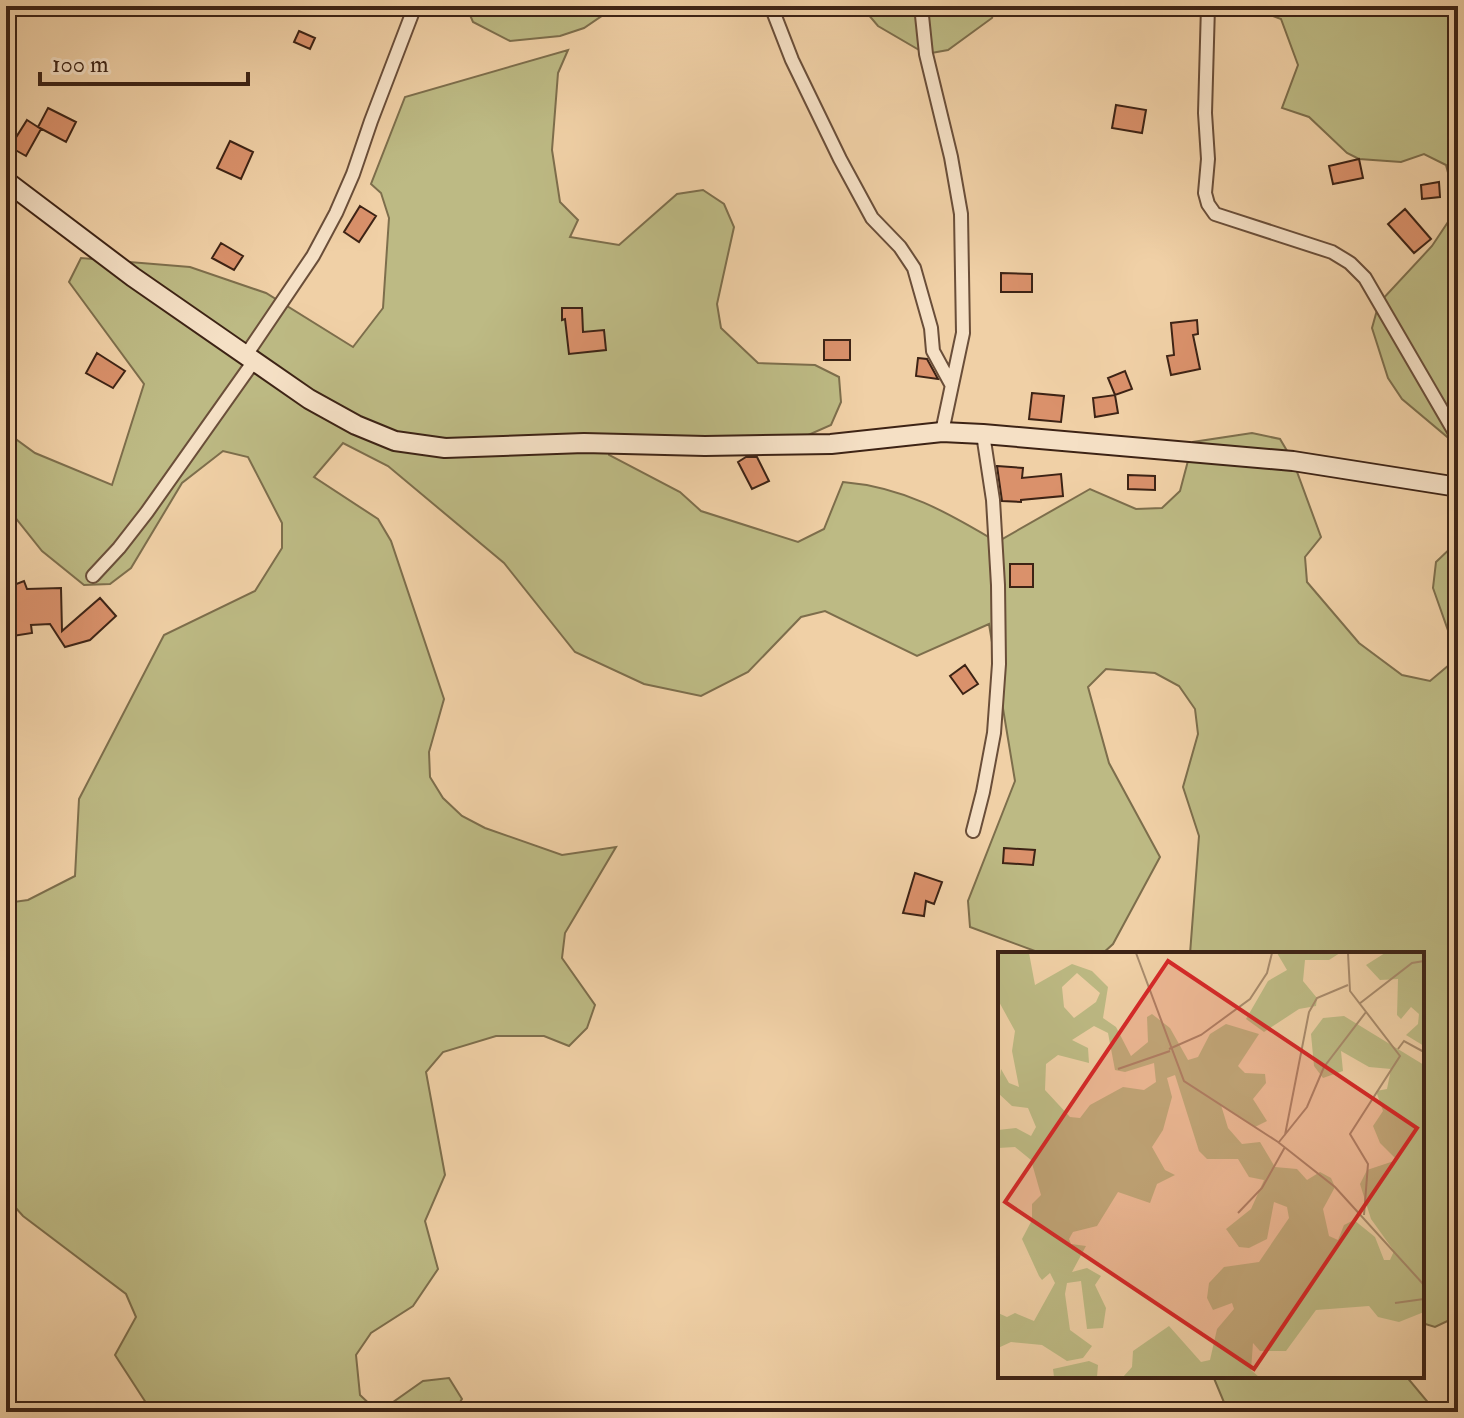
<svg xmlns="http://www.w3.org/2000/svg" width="1464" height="1418" font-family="'IM FELL Double Pica',serif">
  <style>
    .green { fill: #bdba84; stroke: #7d6e4c; stroke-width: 2 }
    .building { fill: #da916b; stroke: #3d2315; stroke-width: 2 }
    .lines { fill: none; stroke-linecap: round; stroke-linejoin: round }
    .street-casing { stroke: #6a4e39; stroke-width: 16 }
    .secondary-casing { stroke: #3d2315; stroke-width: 22 }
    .street { stroke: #f5e0c5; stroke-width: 12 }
    .secondary { stroke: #f5e0c5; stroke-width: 18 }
    .inset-road { fill: none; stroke: #a88b6c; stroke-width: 2 }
    .view { fill: #d62828; fill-opacity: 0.15; stroke: #d62828; stroke-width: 4 }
    .inset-edge { fill: none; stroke: #3d2315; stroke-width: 4 }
  </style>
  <rect width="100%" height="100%" fill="#f0d0a6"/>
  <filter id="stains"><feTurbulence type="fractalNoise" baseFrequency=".0025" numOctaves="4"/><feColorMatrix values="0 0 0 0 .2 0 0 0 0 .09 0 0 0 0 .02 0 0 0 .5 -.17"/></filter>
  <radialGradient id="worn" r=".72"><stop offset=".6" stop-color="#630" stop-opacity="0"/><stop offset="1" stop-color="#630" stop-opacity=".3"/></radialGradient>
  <path class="green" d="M 466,6 L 609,6 L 606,13 L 584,28 L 560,36 L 510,41 L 473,22 Z
    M 861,6 L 996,6 L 992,18 L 948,50 L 926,54 L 878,26 Z
    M 1245,6 L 1458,6 L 1458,185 L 1452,188 L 1446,165 L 1424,154 L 1401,162 L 1359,159 L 1347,153 L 1309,117 L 1282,108 L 1298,65 L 1281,19 Z
    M 568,50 L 558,73 L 552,150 L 560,202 L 578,220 L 570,237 L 619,245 L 677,194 L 703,190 L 724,204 L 734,227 L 717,304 L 721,328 L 758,363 L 815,365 L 839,377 L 841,402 L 831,425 L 806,436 L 705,446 L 608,435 L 609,455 L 680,492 L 701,511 L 798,542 L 824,529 L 843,482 C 903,487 947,512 997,542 L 1090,489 L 1136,509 L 1162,508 L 1180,491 L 1193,442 L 1252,433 L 1280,439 L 1293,461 L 1321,537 L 1305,557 L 1307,582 L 1359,643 L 1402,675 L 1430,681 L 1449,665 L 1451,639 L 1433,588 L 1436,562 L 1458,541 L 1458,1316 L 1435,1327 L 1422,1323 L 1422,954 L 1190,954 L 1199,836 L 1183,787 L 1198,734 L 1195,709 L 1179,686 L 1155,673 L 1106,669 L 1088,687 L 1109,763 L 1160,857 L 1113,944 L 1102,954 L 1043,954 L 970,927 L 968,901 L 1015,781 L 989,624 L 917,656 L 825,611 L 801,617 L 748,672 L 701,696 L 644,684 L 575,652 L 504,563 L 388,466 L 343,443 L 314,477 L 378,519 L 391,541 L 444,699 L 429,752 L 430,777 L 443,798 L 462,816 L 485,828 L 562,855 L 616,847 L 565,933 L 562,958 L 595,1005 L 587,1028 L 569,1046 L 544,1036 L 496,1036 L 443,1052 L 426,1072 L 445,1175 L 425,1221 L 438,1269 L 413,1306 L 371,1333 L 356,1355 L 360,1395 L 378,1412 L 152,1412 L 115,1355 L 136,1317 L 126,1294 L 23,1216 L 6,1197 L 6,903 L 28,900 L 75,876 L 79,799 L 164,635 L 255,591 L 282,548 L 282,523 L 248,457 L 223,451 L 182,483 L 131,568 L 110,584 L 84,585 L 42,551 L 6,506 L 6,432 L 35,453 L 112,485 L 144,384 L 69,282 L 81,258 L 190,267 L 266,293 L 353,347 L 383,308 L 389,218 L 381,193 L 371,184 L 405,97 Z
    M 1458,207 L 1458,446 L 1402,399 L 1388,378 L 1372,328 L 1379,303 L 1432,246 Z
    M 1213,1376 L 1406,1376 L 1436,1412 L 1228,1412 Z
    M 449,1378 L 462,1399 L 453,1412 L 379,1412 L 423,1381 Z"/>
  <path class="building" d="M 299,31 L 315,38 L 310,49 L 294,42 Z
    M 1116,105 L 1146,110 L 1142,133 L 1112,128 Z
    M 48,108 L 76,122 L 66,142 L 38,127 Z
    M 27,120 L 41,129 L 26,156 L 10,147 Z
    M 230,141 L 253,152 L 241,179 L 217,168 Z
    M 1359,159 L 1363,178 L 1333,184 L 1329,166 Z
    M 1439,182 L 1440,197 L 1422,199 L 1421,185 Z
    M 360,206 L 376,216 L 359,242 L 344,232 Z
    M 1405,209 L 1431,239 L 1414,253 L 1388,224 Z
    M 221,243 L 243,256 L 234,270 L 212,258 Z
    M 1001,273 L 1032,274 L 1032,292 L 1001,292 Z
    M 562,308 L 582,308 L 583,332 L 604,330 L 606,350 L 569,354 L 565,319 L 562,320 Z
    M 1197,320 L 1198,334 L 1193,335 L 1200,369 L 1171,375 L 1167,356 L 1174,355 L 1171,323 Z
    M 824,340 L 850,340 L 850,360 L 824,360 Z
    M 97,353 L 125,371 L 113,388 L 86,373 Z
    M 918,358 L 927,359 L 938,379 L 916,376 Z
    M 1125,371 L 1132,389 L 1115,395 L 1108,378 Z
    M 1032,393 L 1064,396 L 1061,422 L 1029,419 Z
    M 1115,395 L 1118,413 L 1095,417 L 1093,398 Z
    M 746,457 L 757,457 L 769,481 L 752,489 L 738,462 Z
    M 997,466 L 1023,468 L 1022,478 L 1061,474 L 1063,496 L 1021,500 L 1021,502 L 1002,501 Z
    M 1128,475 L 1155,476 L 1155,490 L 1128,489 Z
    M 1010,564 L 1033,564 L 1033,587 L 1010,587 Z
    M 24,581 L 27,589 L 61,588 L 62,631 L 100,598 L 116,616 L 90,640 L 65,647 L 50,624 L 31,625 L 32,633 L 6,637 L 6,623 L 13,622 L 6,604 L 6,588 Z
    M 965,665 L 978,684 L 963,694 L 950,676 Z
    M 1004,848 L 1035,850 L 1033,865 L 1003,863 Z
    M 915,873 L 942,882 L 934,904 L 926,901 L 924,916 L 903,913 Z"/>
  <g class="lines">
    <g class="street-casing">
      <path id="street" d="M 771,6 L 792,60 L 840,159 L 872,218 L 900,247 L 914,268 L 931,328 L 933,351 L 951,384
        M 921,6 L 926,54 L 951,157 L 961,214 L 963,333 L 942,432
        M 1208,6 L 1205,113 L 1208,159 L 1205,193 L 1208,204 L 1215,214 L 1332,252 L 1350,263 L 1365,278 L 1458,438
        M 246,355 L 313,256 L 336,213 L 353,174 L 371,121 L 415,6
        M 93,576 L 119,548 L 147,512 L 254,361
        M 973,831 L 983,792 L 994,733 L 999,664 L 998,585 L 993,500 L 983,434"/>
    </g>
    <g class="secondary-casing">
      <path id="secondary" d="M 6,181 L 133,277 L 309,399 L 356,425 L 395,441 L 445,448 L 584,443 L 705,446 L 831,444 L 942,432 L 983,434 L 1293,461 L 1458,487"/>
    </g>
    <use href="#street" class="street"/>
    <use href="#secondary" class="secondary"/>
  </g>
  <g transform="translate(998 952)">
    <rect width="426" height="426" fill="#f0d0a6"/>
    <path d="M 0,1 L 31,1 L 37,33 L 74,12 L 94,19 L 110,35 L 105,66 L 118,75 L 133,104 L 150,90 L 149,65 L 154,62 L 172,76 L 190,108 L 200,105 L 212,82 L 228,72 L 261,82 L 240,114 L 247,121 L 267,122 L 268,131 L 255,147 L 269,169 L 257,175 L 223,153 L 230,176 L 244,192 L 262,190 L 277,215 L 299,217 L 309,228 L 322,220 L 333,226 L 337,235 L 325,257 L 331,284 L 340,288 L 346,273 L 356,268 L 377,285 L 386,308 L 392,308 L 396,299 L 373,267 L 362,232 L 369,218 L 399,208 L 382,191 L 375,174 L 385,159 L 378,139 L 389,137 L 393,117 L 371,115 L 343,99 L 345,119 L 325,126 L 316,114 L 313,82 L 325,66 L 346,64 L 426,113 L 426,360 L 401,370 L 380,365 L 371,354 L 318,358 L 288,399 L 262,399 L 255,391 L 253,418 L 261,425 L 125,425 L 134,415 L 135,399 L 171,374 L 203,410 L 212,408 L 219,377 L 236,357 L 234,351 L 215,358 L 209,346 L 211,331 L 226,315 L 261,310 L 291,266 L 289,255 L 276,250 L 269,287 L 251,296 L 241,295 L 228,277 L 253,257 L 266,228 L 251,225 L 240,207 L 209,207 L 201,199 L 177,123 L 169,126 L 174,145 L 165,178 L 154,195 L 167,218 L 177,223 L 159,232 L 152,251 L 120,240 L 99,274 L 75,280 L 71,287 L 73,292 L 88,294 L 74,320 L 89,316 L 103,324 L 97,333 L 108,356 L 105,376 L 89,377 L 83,329 L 69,331 L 67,342 L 72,378 L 94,394 L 85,406 L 69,409 L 44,393 L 13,390 L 0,396 L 0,361 L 9,365 L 17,361 L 36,369 L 57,331 L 52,321 L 44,328 L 41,324 L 24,287 L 34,268 L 34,252 L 43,243 L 33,208 L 17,195 L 0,196 L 0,178 L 18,176 L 33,184 L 38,175 L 30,156 L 14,154 L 0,141 L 3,117 L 11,131 L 21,135 L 14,99 L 17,79 L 0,48 ZM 79,21 L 102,41 L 98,50 L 76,66 L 66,55 L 64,35 ZM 96,74 L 110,81 L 117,118 L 127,120 L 156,111 L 158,130 L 146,138 L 125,135 L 92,153 L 82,166 L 72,165 L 47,138 L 48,112 L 60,103 L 91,111 L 90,96 L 74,88 ZM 279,1 L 342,1 L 331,8 L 307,8 L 305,29 L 319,46 L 318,54 L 301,57 L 266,80 L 248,67 L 270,29 L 289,18 ZM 387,1 L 426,1 L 426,94 L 408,83 L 420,72 L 421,62 L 413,55 L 403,67 L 399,63 L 400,27 L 382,28 L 368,13 ZM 91,409 L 100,413 L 99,425 L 56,425 L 55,417 Z" fill="#bdba84" fill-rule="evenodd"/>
    <path class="inset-road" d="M 138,1 L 186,129 L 280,190 L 337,235 L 426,333M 350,1 L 352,39 L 402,104 L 352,182 L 370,212 L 366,263M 361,52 L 414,11 L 426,9M 171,97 L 203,83 L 252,47 L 269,21 L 274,1M 400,97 L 406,89 L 426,100M 120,117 L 172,99M 287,183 L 311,60 L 319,46 L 350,33M 281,190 L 309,155 L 326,115 L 368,60M 240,261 L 264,236 L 287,195M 397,351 L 426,347"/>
    <path class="view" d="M 170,9 L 419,176 L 256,417 L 7,250 Z"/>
    <rect width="426" height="426" class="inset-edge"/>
  </g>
  <rect width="1464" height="1418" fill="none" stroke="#f0d0a6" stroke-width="32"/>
  <rect x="8" y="8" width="1448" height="1402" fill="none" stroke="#3d2315" stroke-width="4"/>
  <rect x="16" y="16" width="1432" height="1386" fill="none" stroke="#3d2315" stroke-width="2"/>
  <path d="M40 72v12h208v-12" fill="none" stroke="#3d2315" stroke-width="4"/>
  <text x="52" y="72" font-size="24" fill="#3d2315" stroke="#f5e0c5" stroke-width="6" paint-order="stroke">100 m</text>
  <rect width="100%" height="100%" filter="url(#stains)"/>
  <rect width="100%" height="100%" fill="url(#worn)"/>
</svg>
